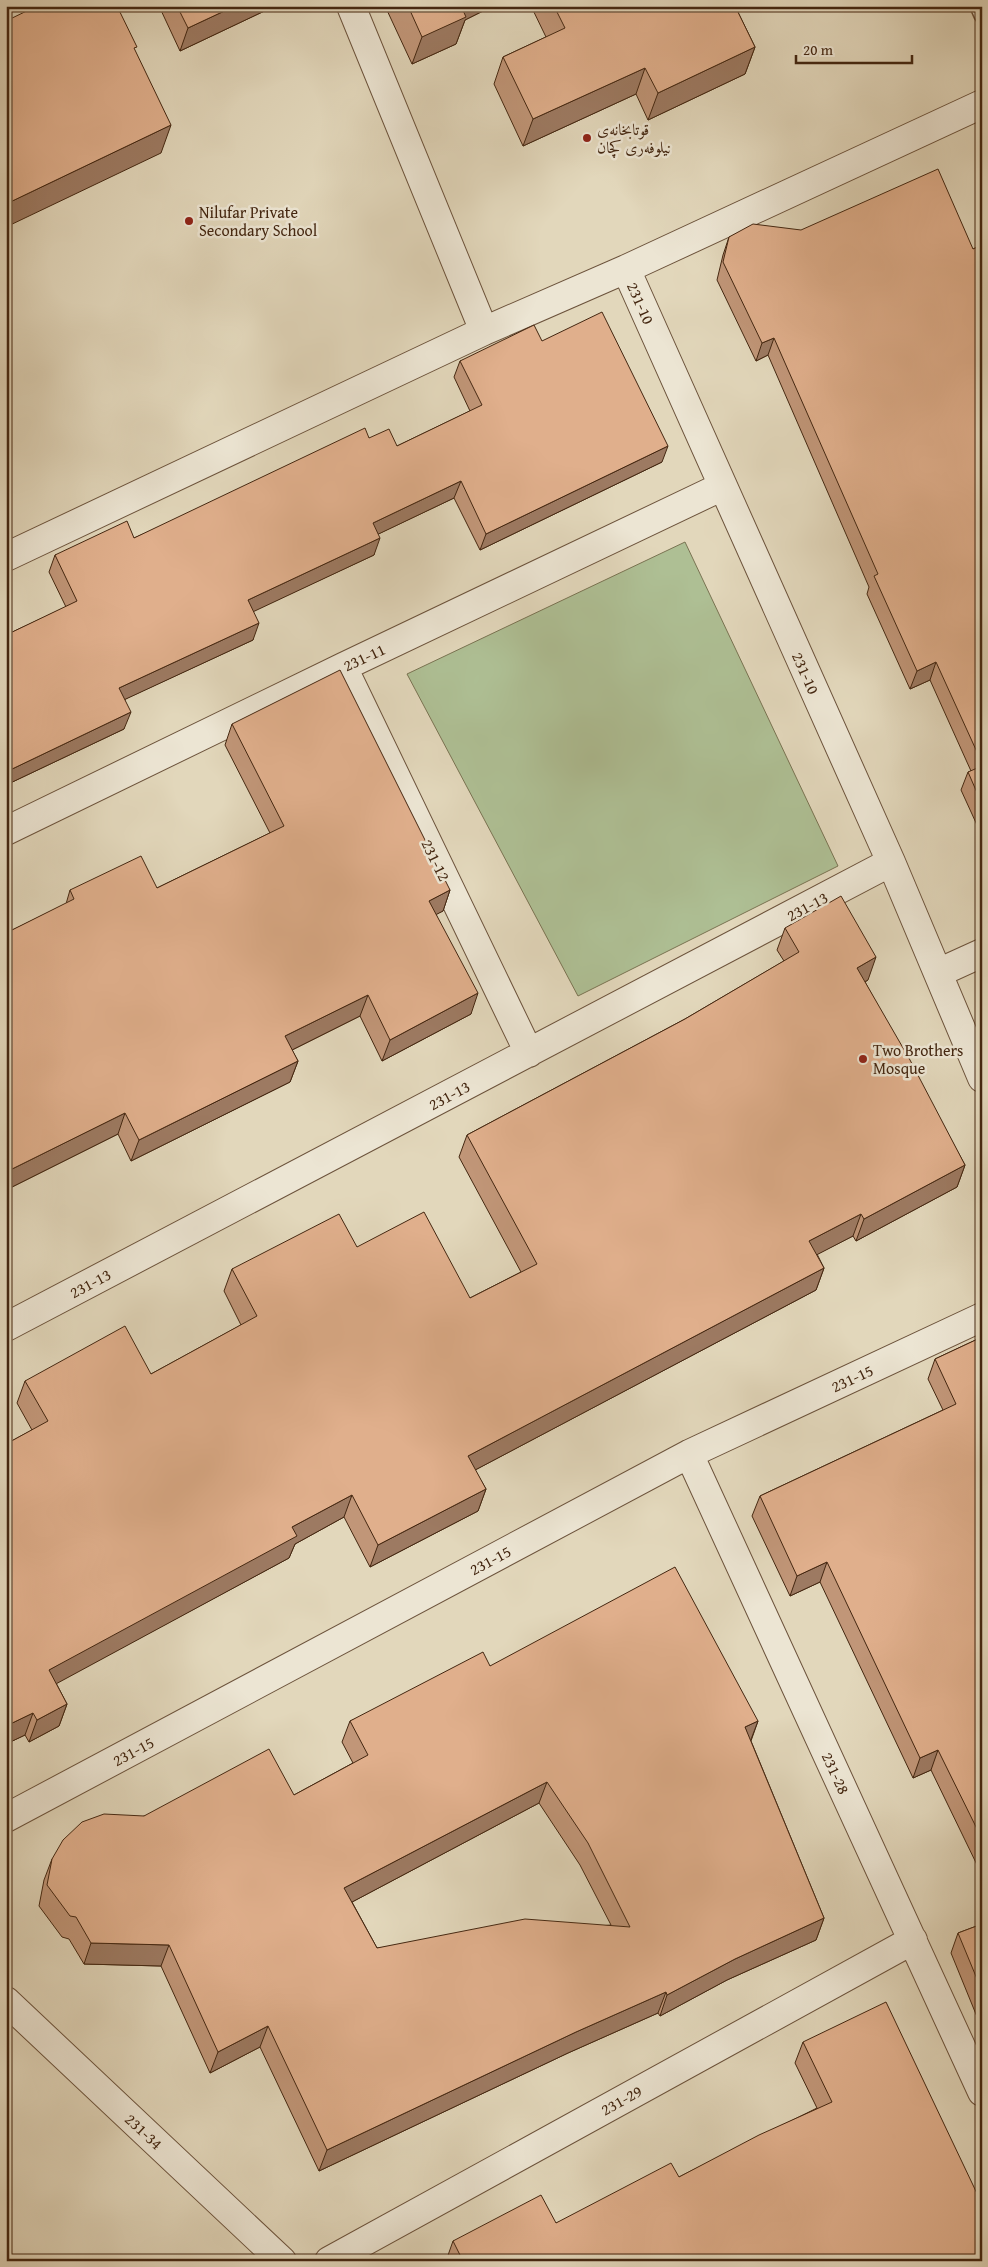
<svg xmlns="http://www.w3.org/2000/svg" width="988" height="2267" font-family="'Gentium Book Plus',Amiri,serif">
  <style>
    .green { fill: #aebf94; stroke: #797352 }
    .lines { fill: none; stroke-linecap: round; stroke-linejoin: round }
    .lane-casing { stroke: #6c533c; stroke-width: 18 }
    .street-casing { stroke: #6c533c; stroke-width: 30 }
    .lane { stroke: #ece5d3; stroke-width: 15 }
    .street { stroke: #ece5d3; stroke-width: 28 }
    .wall { fill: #c19678; stroke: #442711; fill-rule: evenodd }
    .shaded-wall { fill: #9d7a62; stroke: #442711 }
    .building { fill: #e0af8c; stroke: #442711; fill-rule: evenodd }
    .poi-dot { fill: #8f2418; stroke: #ece5d3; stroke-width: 2 }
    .labels { text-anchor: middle; stroke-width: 5; stroke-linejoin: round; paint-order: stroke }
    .poi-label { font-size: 16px; fill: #442711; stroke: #ece5d3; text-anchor: start }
    .street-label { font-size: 16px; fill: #442711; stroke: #ece5d3 }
  </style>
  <rect width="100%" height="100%" fill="#e2d7bb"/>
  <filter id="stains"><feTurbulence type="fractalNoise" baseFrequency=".004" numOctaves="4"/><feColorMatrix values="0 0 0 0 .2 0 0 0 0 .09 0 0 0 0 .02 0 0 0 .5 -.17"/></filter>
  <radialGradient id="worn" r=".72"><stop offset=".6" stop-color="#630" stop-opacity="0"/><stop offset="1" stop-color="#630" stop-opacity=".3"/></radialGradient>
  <path class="green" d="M 685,542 L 838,866 L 578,996 L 407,674 Z"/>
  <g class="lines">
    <g class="lane-casing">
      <path id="lane" d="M 978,6 L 982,15"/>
    </g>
    <g class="street-casing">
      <path id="street" d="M 351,6 L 484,331
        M 626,269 L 891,862 L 982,1078
        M 6,557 L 484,331 L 626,269 L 982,104
        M 343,667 L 529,1053
        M 6,831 L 343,667 L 723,486
        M 938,973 L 982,953
        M 6,1327 L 891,862
        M 689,1454 L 982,2092
        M 6,1818 L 689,1454 L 982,1317
        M 6,2001 L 282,2261
        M 329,2261 L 913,1940"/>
    </g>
    <use href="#lane" class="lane"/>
    <use href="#street" class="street"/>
  </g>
  <path class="wall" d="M 159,6 L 275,6 L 180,51 Z
    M 385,6 L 493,6 L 465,20 L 456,44 L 412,64 Z
    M 531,6 L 735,6 L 755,47 L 745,74 L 648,120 L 636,94 L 523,146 L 494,84 L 503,57 L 546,37 Z
    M 729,237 L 973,249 L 982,245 L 982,836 L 961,790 L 968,772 L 971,771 L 930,680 L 910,689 L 867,594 L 869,587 L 768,355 L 756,361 L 717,280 L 723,255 Z
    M 542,341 L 662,462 L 480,550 L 454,498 L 378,534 L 374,555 L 253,611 L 253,640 L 125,699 L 124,729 L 6,785 L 6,635 L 66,607 L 49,572 L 55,555 L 134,538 L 369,438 L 397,446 L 470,411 L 454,377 L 460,361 Z
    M 232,724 L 450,890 L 443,911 L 436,914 L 471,1014 L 382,1061 L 360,1016 L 292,1050 L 298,1061 L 290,1082 L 131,1161 L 118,1134 L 6,1190 L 6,933 L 66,904 L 70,890 L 157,888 L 270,833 L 225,745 Z
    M 785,928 L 868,980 L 865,982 L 965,1165 L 957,1187 L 856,1241 L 853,1236 L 817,1254 L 824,1268 L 816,1290 L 475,1470 L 486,1489 L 478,1511 L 370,1567 L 344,1517 L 295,1544 L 289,1558 L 56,1683 L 67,1704 L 59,1726 L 29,1742 L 25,1735 L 6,1744 L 6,1444 L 32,1430 L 17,1403 L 25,1381 L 151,1374 L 241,1325 L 224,1291 L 232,1269 L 357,1247 L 470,1298 L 521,1272 L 459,1157 L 467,1135 L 685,1019 L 784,961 L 777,950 Z
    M 982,1337 L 982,1870 L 980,1871 L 931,1770 L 913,1778 L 820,1582 L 790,1596 L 752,1516 L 760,1496 L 943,1410 L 928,1379 L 935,1359 Z
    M 490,1666 L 758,1721 L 751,1741 L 824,1918 L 816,1940 L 727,1980 L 660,2016 L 658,2013 L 568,2053 L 319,2171 L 260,2047 L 210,2073 L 161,1966 L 84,1964 L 69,1939 L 62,1937 L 39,1906 L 44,1880 L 52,1859 L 144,1816 L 294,1795 L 353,1763 L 342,1742 L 350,1721 ZM 539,1803 L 580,1865 L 611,1925 L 377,1948 L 352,1902 Z
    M 982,1924 L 982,2029 L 951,1953 L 958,1933 Z
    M 803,2042 L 982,2261 L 446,2261 L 453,2241 L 556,2223 L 679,2177 L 817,2108 L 795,2063 Z"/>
  <path class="shaded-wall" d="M 235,6 L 275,6 L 180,51 L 188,28 Z
    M 456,6 L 493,6 L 465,20 L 456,44 L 412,64 L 422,37 Z
    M 755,47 L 745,74 L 648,120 L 658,93 Z
    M 645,68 L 636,94 L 523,146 L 533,119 Z
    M 171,125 L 161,153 L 6,227 L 6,204 Z
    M 774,338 L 768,355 L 756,361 L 762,343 Z
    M 668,446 L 662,462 L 480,550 L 486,534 Z
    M 461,481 L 454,498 L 366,540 L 373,523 Z
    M 380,538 L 374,555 L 242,617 L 248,600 Z
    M 259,623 L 253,640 L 113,705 L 119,688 Z
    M 936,662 L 930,680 L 910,689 L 917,671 Z
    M 131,712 L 124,729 L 6,785 L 6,780 L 10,770 Z
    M 450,890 L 443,911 L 422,922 L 429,901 Z
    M 876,957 L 868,980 L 849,990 L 857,968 Z
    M 478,993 L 471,1014 L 382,1061 L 390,1040 Z
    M 368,995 L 360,1016 L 278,1057 L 285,1036 Z
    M 298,1061 L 290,1082 L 131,1161 L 139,1140 Z
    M 125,1113 L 118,1134 L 6,1190 L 6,1172 Z
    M 965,1165 L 957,1187 L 856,1241 L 864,1219 Z
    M 861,1214 L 853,1236 L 801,1263 L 809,1241 Z
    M 824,1268 L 816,1290 L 460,1478 L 468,1456 Z
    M 486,1489 L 478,1511 L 370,1567 L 378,1545 Z
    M 352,1495 L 344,1517 L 295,1544 L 289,1558 L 41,1692 L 49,1670 L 292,1527 Z
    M 827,1562 L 820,1582 L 790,1596 L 797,1576 Z
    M 67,1704 L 59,1726 L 29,1742 L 37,1720 Z
    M 33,1713 L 25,1735 L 6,1744 L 6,1726 Z
    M 758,1721 L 750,1742 L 745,1727 Z
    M 938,1750 L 931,1770 L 913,1778 L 920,1758 Z
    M 547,1782 L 539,1803 L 337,1910 L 344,1888 Z
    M 824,1918 L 816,1940 L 727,1980 L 660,2016 L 667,1995 L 735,1959 Z
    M 91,1943 L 169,1945 L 161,1966 L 84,1964 Z
    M 666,1992 L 658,2013 L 568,2053 L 319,2171 L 327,2150 L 576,2032 Z
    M 268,2026 L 260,2047 L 210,2073 L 218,2052 Z"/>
  <path class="building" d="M 37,6 L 117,6 L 137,47 L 134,48 L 171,125 L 6,204 L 6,21 Z
    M 177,6 L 235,6 L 188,28 Z
    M 408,6 L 461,6 L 466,17 L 422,37 Z
    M 554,6 L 735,6 L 755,47 L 658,93 L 645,68 L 533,119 L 503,57 L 565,28 Z
    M 938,169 L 973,249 L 982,245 L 982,763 L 936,662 L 917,671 L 874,576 L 878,574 L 774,338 L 762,343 L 723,262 L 729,237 L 753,224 L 801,230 Z
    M 602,312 L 668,446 L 486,534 L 461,481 L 373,523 L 380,538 L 248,600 L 259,623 L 119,688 L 131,712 L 10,770 L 6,762 L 6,635 L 77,601 L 55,555 L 127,521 L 134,538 L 365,428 L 369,438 L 389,429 L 397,446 L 482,405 L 460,361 L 534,325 L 542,341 Z
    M 340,670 L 450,890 L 429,901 L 478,993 L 390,1040 L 368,995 L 285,1036 L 298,1061 L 139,1140 L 125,1113 L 6,1172 L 6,933 L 74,899 L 70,890 L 141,856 L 157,888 L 284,826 L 232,724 Z
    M 982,766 L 982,804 L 968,772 Z
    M 841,896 L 876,957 L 857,968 L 910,1060 L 965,1165 L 864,1219 L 861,1214 L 809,1241 L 824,1268 L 468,1456 L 486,1489 L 378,1545 L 352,1495 L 292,1527 L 297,1536 L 49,1670 L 67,1704 L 37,1720 L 33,1713 L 6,1726 L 6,1444 L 48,1421 L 25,1381 L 125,1326 L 151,1374 L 257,1316 L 232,1269 L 339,1214 L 357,1247 L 424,1212 L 470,1298 L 537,1264 L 467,1135 L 685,1019 L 799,952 L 785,928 Z
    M 982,1337 L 982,1839 L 938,1750 L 920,1758 L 827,1562 L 797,1576 L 760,1496 L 956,1404 L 935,1359 Z
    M 675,1567 L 758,1721 L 745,1727 L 824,1918 L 735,1959 L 667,1995 L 666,1992 L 576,2032 L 327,2150 L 268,2026 L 218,2052 L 169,1945 L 91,1943 L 76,1917 L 70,1916 L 47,1885 L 52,1859 L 63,1840 L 82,1822 L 104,1814 L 144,1816 L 269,1749 L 294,1795 L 368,1755 L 350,1721 L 483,1652 L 490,1666 ZM 547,1782 L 588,1843 L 630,1927 L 525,1919 L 377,1948 L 344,1888 Z
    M 982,1924 L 982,1991 L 958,1933 Z
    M 886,2002 L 982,2204 L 982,2261 L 463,2261 L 453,2241 L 541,2195 L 556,2223 L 671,2163 L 679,2177 L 759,2135 L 832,2102 L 803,2042 Z"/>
  <g class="poi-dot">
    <circle cx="587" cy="138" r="5"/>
    <circle cx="189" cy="221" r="5"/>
    <circle cx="863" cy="1059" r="5"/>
  </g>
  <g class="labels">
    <g class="poi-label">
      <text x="597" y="135">قوتابخانەی<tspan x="597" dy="18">نیلوفەری کچان</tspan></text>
      <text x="199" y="218">Nilufar Private<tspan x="199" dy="18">Secondary School</tspan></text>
      <text x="873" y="1056">Two Brothers<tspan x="873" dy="18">Mosque</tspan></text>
    </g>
    <g class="street-label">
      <text transform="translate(641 303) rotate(66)" y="6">231-10</text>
      <text transform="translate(364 657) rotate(-25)" y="6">231-11</text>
      <text transform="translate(806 673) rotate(66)" y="6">231-10</text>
      <text transform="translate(436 860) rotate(64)" y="6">231-12</text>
      <text transform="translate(807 906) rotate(-28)" y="6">231-13</text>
      <text transform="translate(449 1095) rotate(-28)" y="6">231-13</text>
      <text transform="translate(90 1283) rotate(-28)" y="6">231-13</text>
      <text transform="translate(852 1378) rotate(-25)" y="6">231-15</text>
      <text transform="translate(490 1560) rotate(-28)" y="6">231-15</text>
      <text transform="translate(133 1751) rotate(-28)" y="6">231-15</text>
      <text transform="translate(836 1773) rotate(65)" y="6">231-28</text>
      <text transform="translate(621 2100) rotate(-29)" y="6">231-29</text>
      <text transform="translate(144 2131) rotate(43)" y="6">231-34</text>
    </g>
  </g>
  <rect width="988" height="2267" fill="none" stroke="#e2d7bb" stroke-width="25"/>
  <rect x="8" y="8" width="973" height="2252" fill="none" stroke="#442711" stroke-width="2.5"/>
  <rect x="12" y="12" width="963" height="2242" fill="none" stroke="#442711"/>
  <path d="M796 55v8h116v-8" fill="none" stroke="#442711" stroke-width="2.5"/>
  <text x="803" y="55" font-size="15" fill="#442711" stroke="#ece5d3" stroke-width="4" paint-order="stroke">20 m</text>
  <rect width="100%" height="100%" filter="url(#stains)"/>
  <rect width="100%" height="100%" fill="url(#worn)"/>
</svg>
